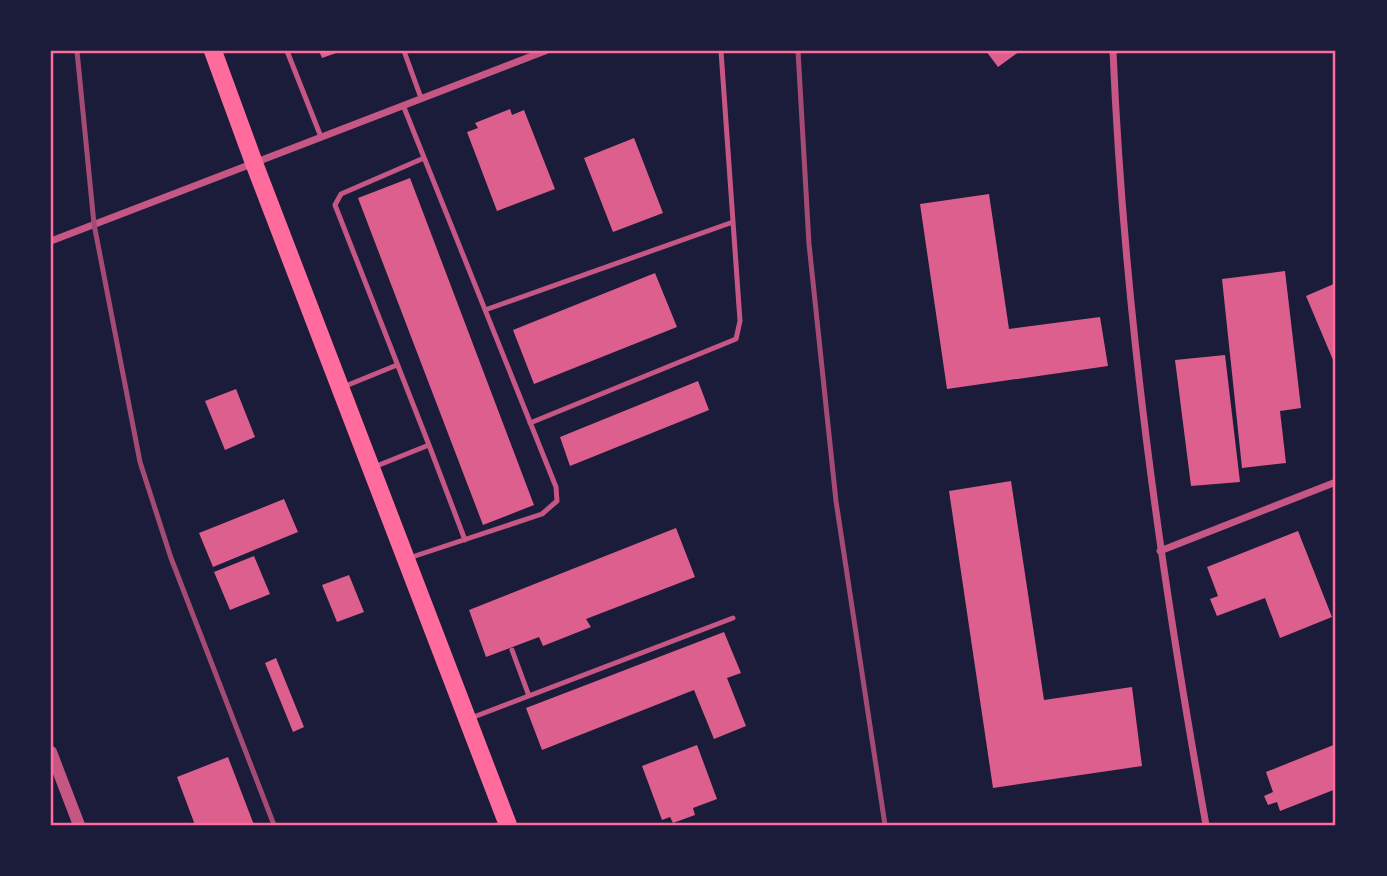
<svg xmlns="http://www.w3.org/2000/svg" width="1387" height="876" font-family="'Fira Sans Condensed',sans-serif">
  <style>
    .building { fill: #dd5f8e }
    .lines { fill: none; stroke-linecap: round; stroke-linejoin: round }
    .service { stroke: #c65784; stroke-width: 5 }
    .minor { stroke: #c65784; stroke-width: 7 }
    .tertiary { stroke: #c65784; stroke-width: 12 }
    .primary { stroke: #ff6b9d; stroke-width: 18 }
    .rail { stroke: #a44b75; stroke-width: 5 }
    .neatline { fill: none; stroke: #ff6b9d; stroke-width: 2.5 }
  </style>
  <rect width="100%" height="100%" fill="#1b1b3a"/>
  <path class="building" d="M 319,51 L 342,51 L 322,58 Z
    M 986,51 L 1020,51 L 998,67 Z
    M 510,109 L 512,115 L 524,110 L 555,189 L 497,211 L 467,132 L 478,128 L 475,123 Z
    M 634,138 L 663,213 L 613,232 L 584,158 Z
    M 410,178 L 534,505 L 483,525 L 358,198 Z
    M 989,194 L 1009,329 L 1100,317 L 1108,366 L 947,389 L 920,204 Z
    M 1285,271 L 1301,408 L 1280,411 L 1286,463 L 1242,468 L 1222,279 Z
    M 655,273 L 677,327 L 534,384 L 513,330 Z
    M 1336,283 L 1336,367 L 1306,296 Z
    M 1225,355 L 1240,482 L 1191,486 L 1175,360 Z
    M 698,381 L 709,410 L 570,466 L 560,437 Z
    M 236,389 L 255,437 L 225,450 L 205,401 Z
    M 1011,481 L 1044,700 L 1132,687 L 1142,766 L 993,788 L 949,491 Z
    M 284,499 L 298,532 L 213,567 L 199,533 Z
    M 676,528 L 695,577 L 586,619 L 591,627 L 543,646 L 539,637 L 486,657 L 469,610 Z
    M 1298,531 L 1332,617 L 1280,638 L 1265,598 L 1217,616 L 1210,599 L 1218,596 L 1207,567 Z
    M 254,556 L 270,594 L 230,610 L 214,572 Z
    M 349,575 L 364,612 L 337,622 L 322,585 Z
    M 724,632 L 741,673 L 727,678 L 746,726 L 714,739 L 694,690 L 542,750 L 526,708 Z
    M 276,658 L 304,727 L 293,732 L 265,663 Z
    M 1336,744 L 1336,789 L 1280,811 L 1277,802 L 1268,805 L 1264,796 L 1273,792 L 1266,772 Z
    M 697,745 L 717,799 L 693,808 L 695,815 L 673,823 L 670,817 L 662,820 L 642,766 Z
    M 228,757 L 254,825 L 195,825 L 177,777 Z"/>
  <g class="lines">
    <path class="service" d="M 287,51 L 321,137
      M 404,51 L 421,98
      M 403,105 L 556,487 L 557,501 L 542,514 L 409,558
      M 424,158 L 341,194 L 335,205 L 429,445
      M 485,310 L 733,222
      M 343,387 L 397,365
      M 530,423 L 736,339 L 740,321 L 721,51
      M 374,467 L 429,445 L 465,540
      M 512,650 L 529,696
      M 471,718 L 733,618"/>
    <path class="minor" d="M 1113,51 C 1124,311 1160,569 1206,825
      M 51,241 L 545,51
      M 1160,551 L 1336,482"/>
    <path class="tertiary" d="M 51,752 L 79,825"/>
    <path class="primary" d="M 213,51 L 254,163 L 508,825"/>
    <path class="rail" d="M 77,51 L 94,224 L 140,462 L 171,558 L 274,825
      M 798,51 L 809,244 L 836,501 L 885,825"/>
  </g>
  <rect width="1387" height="876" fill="none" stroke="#1b1b3a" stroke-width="105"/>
  <rect x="52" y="52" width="1282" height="772" class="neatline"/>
</svg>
